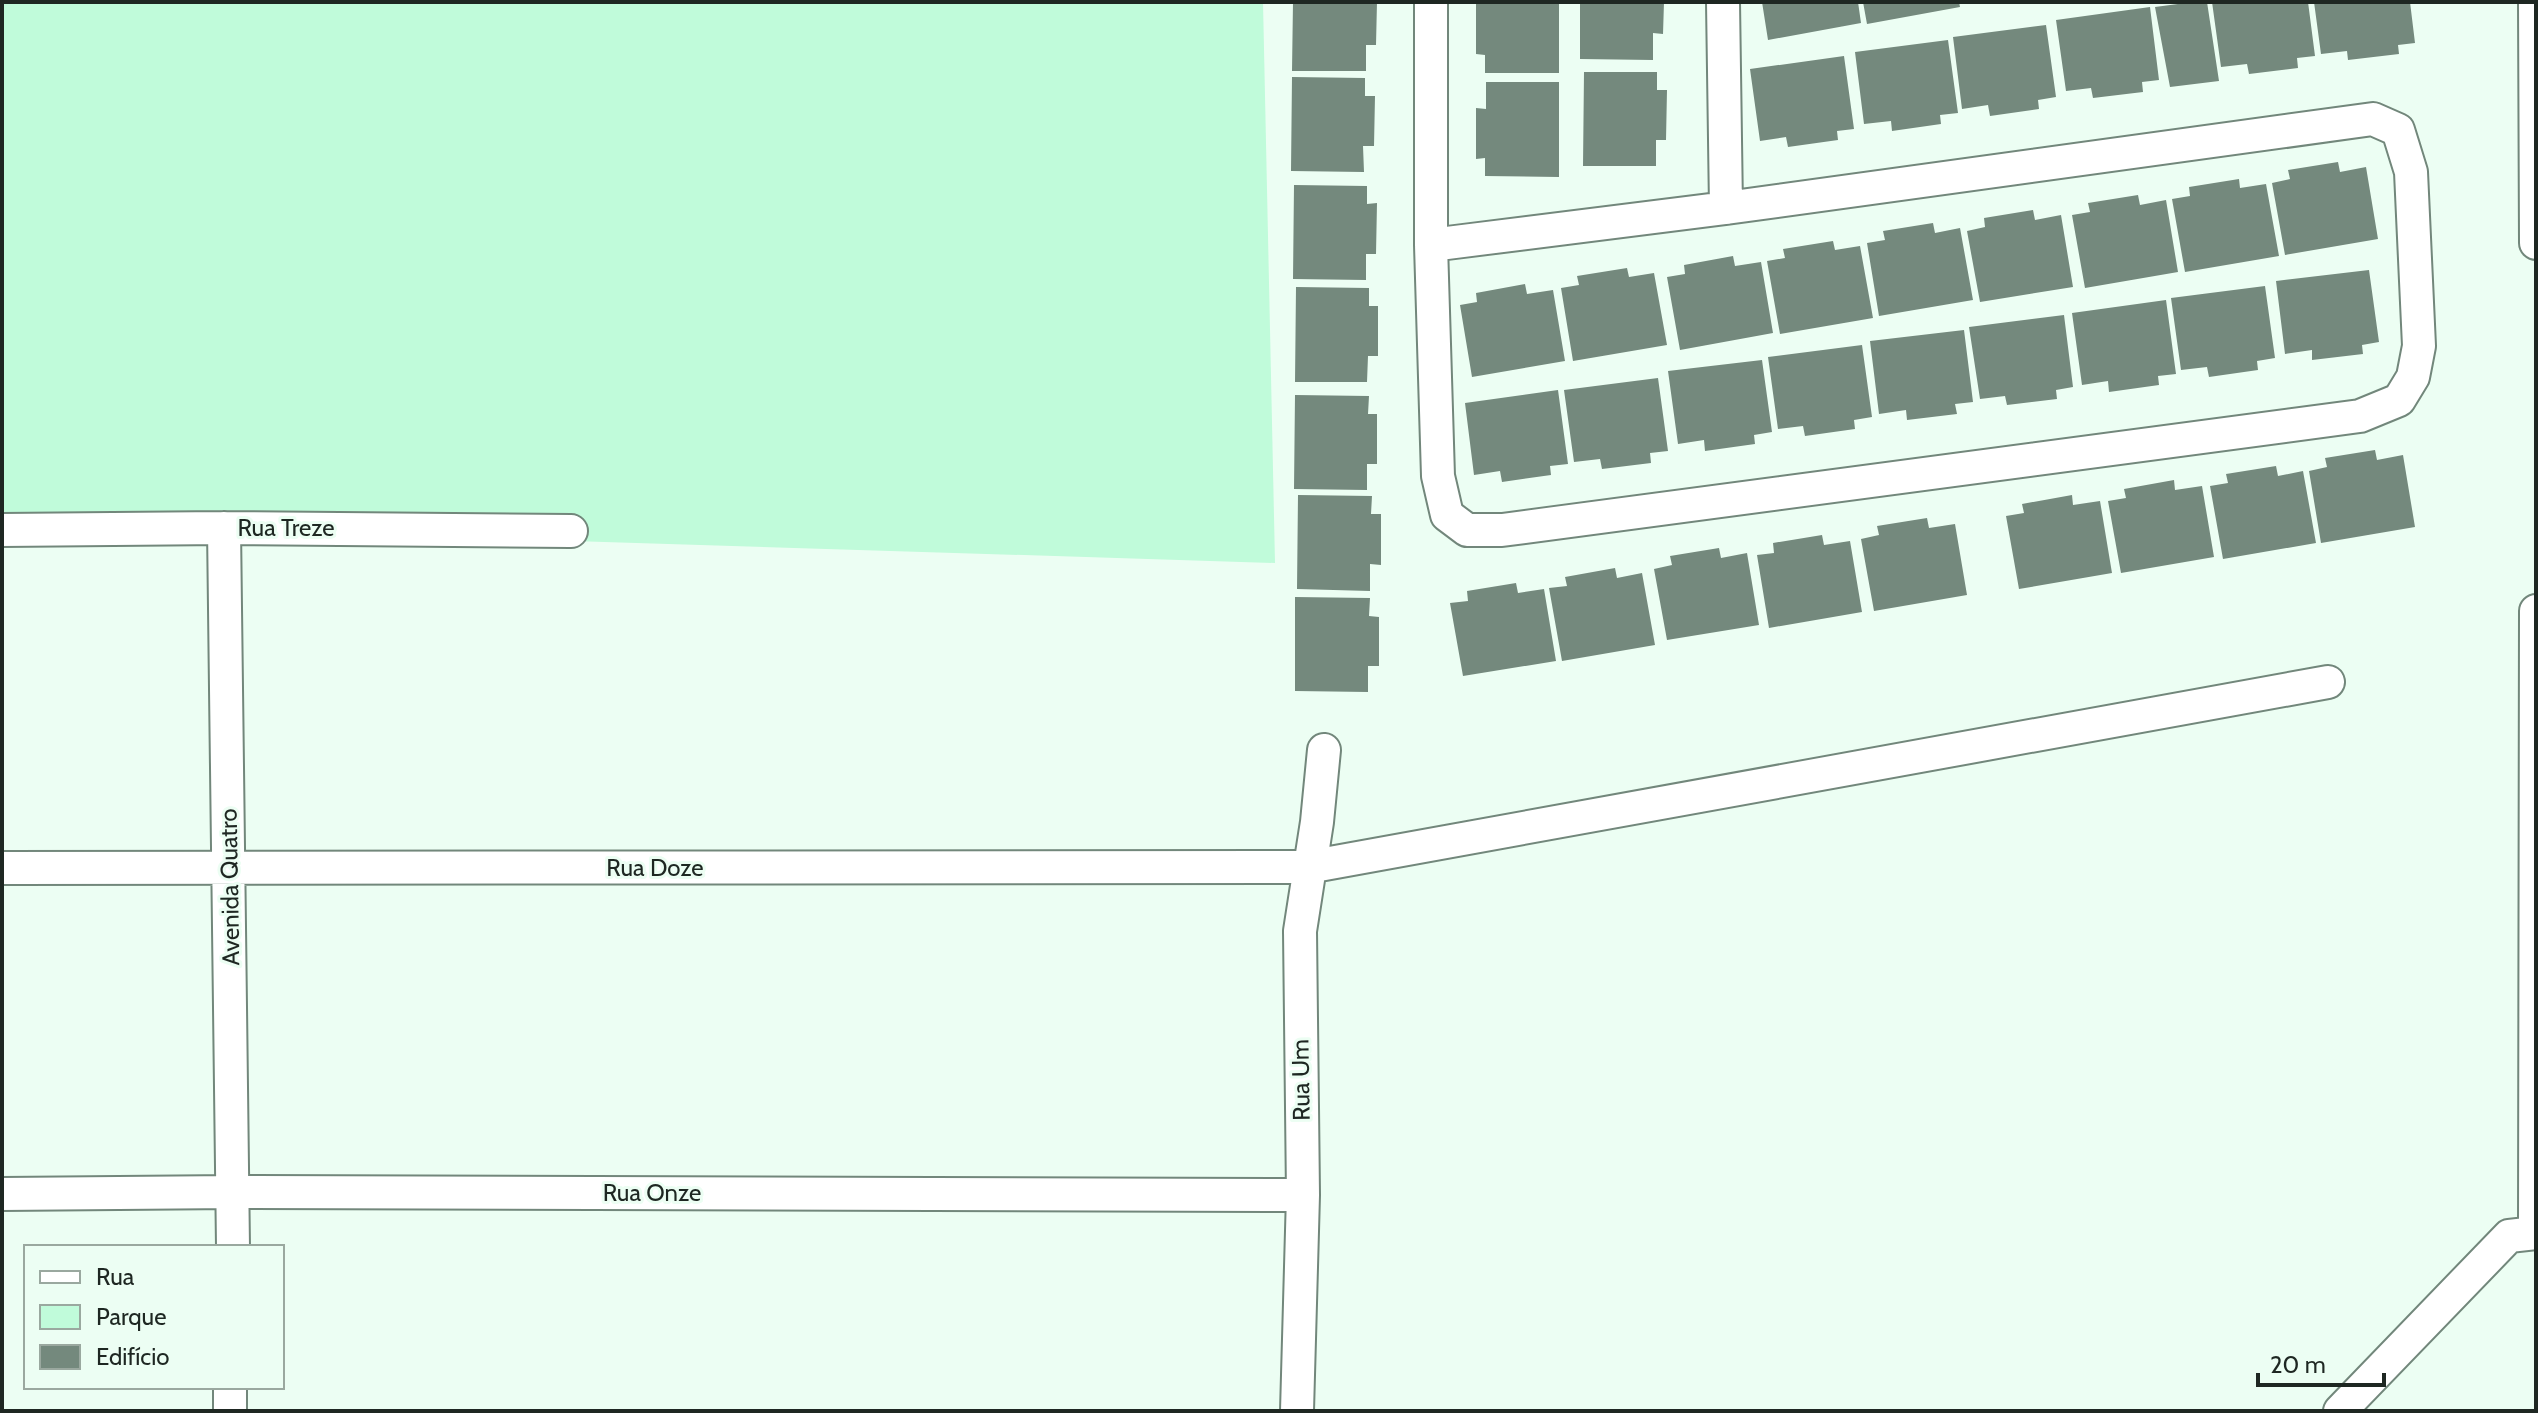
<svg xmlns="http://www.w3.org/2000/svg" width="2538" height="1413" font-family="Cabin,sans-serif">
  <style>
    .green { fill: #c0fbda }
    .building { fill: #74897d }
    .lines { fill: none; stroke-linecap: round; stroke-linejoin: round }
    .street-casing { stroke: #72877b; stroke-width: 36 }
    .street { stroke: #fff; stroke-width: 32 }
    .labels { text-anchor: middle; stroke-width: 6; stroke-linejoin: round; paint-order: stroke }
    .street-label { font-size: 24px; fill: #1e2722; stroke: #ecfef3 }
  </style>
  <rect width="100%" height="100%" fill="#ecfef3"/>
  <path class="green" d="M 2,2 L 1263,2 L 1275,563 L 2,523 Z"/>
  <path class="building" d="M 1293,2 L 1377,2 L 1376,45 L 1366,45 L 1366,71 L 1292,71 Z
    M 1486,2 L 1559,2 L 1559,73 L 1485,73 L 1485,55 L 1476,54 L 1476,4 L 1486,4 Z
    M 1580,2 L 1664,2 L 1663,34 L 1653,33 L 1653,60 L 1580,59 Z
    M 1762,2 L 1858,2 L 1861,23 L 1768,40 Z
    M 1863,2 L 1959,2 L 1960,7 L 1867,24 Z
    M 2193,2 L 2207,2 L 2219,81 L 2170,87 L 2155,7 Z
    M 2212,2 L 2308,2 L 2315,56 L 2297,58 L 2298,68 L 2249,74 L 2247,64 L 2221,67 Z
    M 2314,2 L 2410,2 L 2415,43 L 2398,45 L 2399,54 L 2348,60 L 2347,51 L 2321,54 Z
    M 2150,7 L 2159,80 L 2142,82 L 2143,92 L 2093,98 L 2091,88 L 2066,91 L 2056,20 Z
    M 2046,25 L 2056,97 L 2038,100 L 2039,109 L 1990,116 L 1988,105 L 1962,109 L 1953,37 Z
    M 1948,40 L 1958,113 L 1940,115 L 1941,124 L 1892,131 L 1891,121 L 1864,124 L 1855,52 Z
    M 1844,56 L 1854,129 L 1837,131 L 1838,140 L 1788,147 L 1786,137 L 1760,141 L 1750,69 Z
    M 1584,72 L 1657,72 L 1657,90 L 1667,90 L 1666,140 L 1656,140 L 1656,166 L 1583,166 Z
    M 1292,77 L 1365,78 L 1365,96 L 1375,96 L 1374,146 L 1363,146 L 1364,172 L 1291,171 Z
    M 1486,82 L 1559,82 L 1559,177 L 1485,176 L 1485,158 L 1476,159 L 1476,108 L 1486,109 Z
    M 2338,162 L 2340,172 L 2366,167 L 2378,239 L 2285,255 L 2272,183 L 2290,179 L 2288,170 Z
    M 2239,179 L 2240,188 L 2266,184 L 2279,256 L 2185,272 L 2172,199 L 2190,196 L 2189,187 Z
    M 1294,185 L 1367,186 L 1367,204 L 1377,203 L 1376,254 L 1366,254 L 1366,280 L 1293,279 Z
    M 2138,195 L 2140,205 L 2166,200 L 2178,272 L 2085,288 L 2072,215 L 2090,212 L 2088,203 Z
    M 2033,210 L 2035,220 L 2061,215 L 2073,287 L 1980,302 L 1967,231 L 1985,227 L 1984,218 Z
    M 1933,223 L 1935,233 L 1960,228 L 1973,300 L 1879,316 L 1867,243 L 1885,240 L 1883,231 Z
    M 1833,241 L 1835,250 L 1860,246 L 1873,318 L 1780,334 L 1767,261 L 1785,258 L 1783,249 Z
    M 1733,256 L 1735,266 L 1761,262 L 1773,333 L 1680,350 L 1667,277 L 1685,274 L 1684,265 Z
    M 1627,268 L 1629,277 L 1654,273 L 1667,345 L 1573,361 L 1561,288 L 1579,285 L 1577,276 Z
    M 2369,270 L 2379,342 L 2362,345 L 2363,354 L 2312,360 L 2312,350 L 2285,354 L 2276,281 Z
    M 1525,284 L 1527,294 L 1553,290 L 1565,361 L 1472,377 L 1460,305 L 1477,302 L 1476,293 Z
    M 2265,286 L 2275,358 L 2257,361 L 2258,370 L 2209,377 L 2207,367 L 2181,370 L 2171,298 Z
    M 1296,287 L 1369,288 L 1369,306 L 1378,306 L 1378,356 L 1368,356 L 1367,382 L 1295,382 Z
    M 2166,300 L 2176,374 L 2158,376 L 2159,385 L 2109,392 L 2108,381 L 2082,385 L 2072,313 Z
    M 2064,315 L 2073,387 L 2056,390 L 2057,399 L 2007,405 L 2005,396 L 1980,399 L 1969,327 Z
    M 1964,330 L 1973,402 L 1955,404 L 1957,414 L 1907,420 L 1906,410 L 1879,414 L 1870,341 Z
    M 1862,345 L 1872,417 L 1854,420 L 1855,429 L 1805,436 L 1803,426 L 1778,429 L 1768,357 Z
    M 1762,360 L 1772,432 L 1754,435 L 1755,444 L 1705,451 L 1704,440 L 1678,444 L 1668,371 Z
    M 1658,378 L 1668,451 L 1650,453 L 1651,463 L 1602,469 L 1600,459 L 1574,462 L 1564,390 Z
    M 1558,390 L 1568,464 L 1550,466 L 1551,475 L 1502,482 L 1500,471 L 1474,475 L 1465,403 Z
    M 1295,395 L 1369,396 L 1368,414 L 1377,414 L 1377,464 L 1367,464 L 1367,490 L 1294,489 Z
    M 2375,450 L 2377,460 L 2403,455 L 2415,527 L 2321,543 L 2309,471 L 2327,467 L 2325,458 Z
    M 2276,466 L 2278,476 L 2303,471 L 2316,543 L 2223,559 L 2210,486 L 2228,483 L 2226,474 Z
    M 2174,480 L 2175,490 L 2202,486 L 2214,557 L 2121,573 L 2108,501 L 2126,498 L 2124,489 Z
    M 1298,495 L 1372,496 L 1371,514 L 1381,514 L 1381,565 L 1370,564 L 1370,591 L 1297,589 Z
    M 2072,495 L 2073,505 L 2100,501 L 2112,573 L 2019,589 L 2006,516 L 2024,513 L 2022,504 Z
    M 1927,518 L 1929,528 L 1955,524 L 1967,595 L 1874,611 L 1861,539 L 1879,535 L 1877,526 Z
    M 1822,535 L 1824,545 L 1850,541 L 1862,612 L 1769,628 L 1757,555 L 1774,553 L 1773,543 Z
    M 1719,548 L 1721,558 L 1747,553 L 1759,625 L 1667,640 L 1654,569 L 1672,565 L 1670,556 Z
    M 1615,568 L 1617,578 L 1642,573 L 1655,645 L 1562,661 L 1549,588 L 1567,586 L 1565,577 Z
    M 1516,583 L 1518,593 L 1544,589 L 1556,661 L 1463,676 L 1450,603 L 1468,601 L 1467,591 Z
    M 1295,597 L 1370,598 L 1369,616 L 1379,617 L 1379,666 L 1368,666 L 1368,692 L 1295,691 Z"/>
  <g class="lines">
    <g class="street-casing">
      <path id="street" d="M 1723,2 L 1726,208
        M 2535,2 L 2536,243
        M 1431,245 L 1438,476 L 1447,515 L 1467,530 L 1502,530 L 2360,416 L 2399,400 L 2413,377 L 2419,346 L 2411,172 L 2398,130 L 2373,119 L 1726,208 L 1431,245 L 1431,2
        M 224,528 L 233,1247
        M 2,530 L 224,528 L 571,531
        M 2,868 L 1308,867 L 2328,682
        M 2,1194 L 234,1192 L 1303,1195
        M 2535,1233 L 2536,611
        M 230,1411 L 230,1387
        M 1297,1411 L 1303,1195 L 1300,931 L 1317,822 L 1324,750
        M 2340,1411 L 2509,1236 L 2536,1233"/>
    </g>
    <use href="#street" class="street"/>
  </g>
  <g class="labels">
    <g class="street-label">
      <text x="286" y="536">Rua Treze</text>
      <text x="655" y="876">Rua Doze</text>
      <text transform="translate(230 887) rotate(-91)" y="8">Avenida Quatro</text>
      <text transform="translate(1301 1080) rotate(-91)" y="8">Rua Um</text>
      <text x="652" y="1201">Rua Onze</text>
    </g>
  </g>
  <rect width="2538" height="1413" fill="none" stroke="#1e2722" stroke-width="8"/>
  <rect x="24" y="1245" width="260" height="144" fill="#ecfef3" stroke="#9aa89f" stroke-width="2"/>
  <rect x="40" y="1271" width="40" height="12" fill="#ffffff" stroke="#9aa89f" stroke-width="2"/>
  <text x="96" y="1285" font-size="24" fill="#1e2722">Rua</text>
  <rect x="40" y="1305" width="40" height="24" fill="#c0fbda" stroke="#9aa89f" stroke-width="2"/>
  <text x="96" y="1325" font-size="24" fill="#1e2722">Parque</text>
  <rect x="40" y="1345" width="40" height="24" fill="#74897d" stroke="#9aa89f" stroke-width="2"/>
  <text x="96" y="1365" font-size="24" fill="#1e2722">Edifício</text>
  <path d="M2258 1373v12h126v-12" fill="none" stroke="#1e2722" stroke-width="4"/>
  <text x="2270" y="1373" font-size="24" fill="#1e2722" stroke="#ecfef3" stroke-width="6" paint-order="stroke">20 m</text>
</svg>
